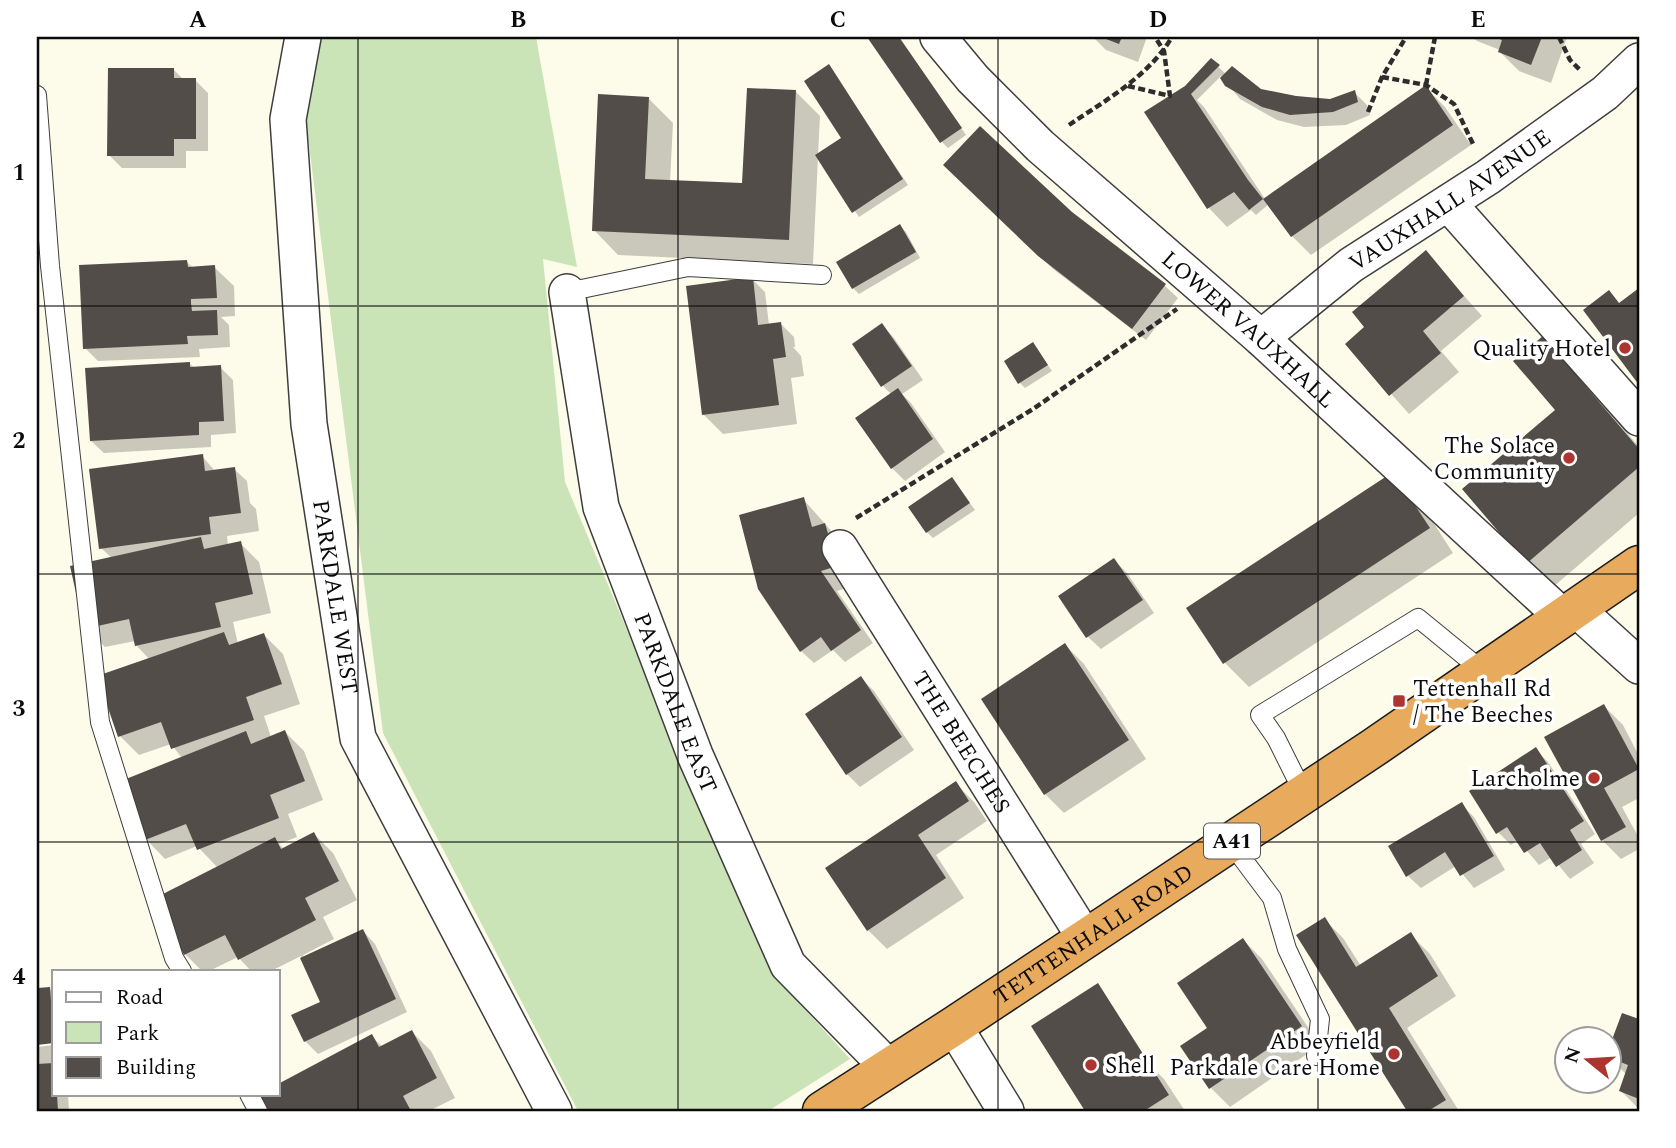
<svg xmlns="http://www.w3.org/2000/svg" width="1676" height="1148" font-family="Spectral,serif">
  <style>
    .green { fill: #cae4b7 }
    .shadow { fill: #0003 }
    .building { fill: #524d48 }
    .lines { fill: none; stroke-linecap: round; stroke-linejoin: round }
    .lane-casing { stroke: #3e3e3e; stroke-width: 20 }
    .street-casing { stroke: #3e3e3e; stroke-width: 38 }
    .highway-casing { stroke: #1c1c1c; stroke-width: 41 }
    .path { stroke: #2d2d2d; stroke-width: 4.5; stroke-dasharray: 7 3.5; stroke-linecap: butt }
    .lane { stroke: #fff; stroke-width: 18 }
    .street { stroke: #fff; stroke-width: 35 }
    .highway { stroke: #e8aa5d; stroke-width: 38 }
    .grid { fill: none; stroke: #0b0b0b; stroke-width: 2; stroke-opacity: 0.55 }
    .poi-dot { fill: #ae352f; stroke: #fff; stroke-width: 2.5 }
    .labels { text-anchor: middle; stroke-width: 7; stroke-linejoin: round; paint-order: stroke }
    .shield { fill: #fff; stroke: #545454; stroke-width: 2 }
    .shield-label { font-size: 21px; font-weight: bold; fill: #0b0b0b }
    .street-label { font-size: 23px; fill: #0b0b0b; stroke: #fff }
    .poi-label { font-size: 23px; fill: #0b0b0b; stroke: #fff; text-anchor: end }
    .neatline { fill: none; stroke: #0b0b0b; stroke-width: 2.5 }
    .grid-label { font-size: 23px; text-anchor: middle; font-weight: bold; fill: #0b0b0b }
  </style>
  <rect width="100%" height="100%" fill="#fdfbea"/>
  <path class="green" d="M 322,37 L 536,37 L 577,267 L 543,259 L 565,482 L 770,971 L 850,1059 L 768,1111 L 578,1111 L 383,733 L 306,121 Z"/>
  <path class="shadow" d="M 869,37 L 899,37 L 966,135 L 948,148 L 942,142 Z
    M 1093,37 L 1147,37 L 1138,62 L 1106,50 Z
    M 1472,37 L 1567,37 L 1551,83 L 1519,71 L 1500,52 L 1500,50 L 1477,41 Z
    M 1211,60 L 1226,74 L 1260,91 L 1331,101 L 1354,92 L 1367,105 L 1370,115 L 1346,125 L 1304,127 L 1277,120 L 1240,99 L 1221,76 L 1197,100 L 1204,107 L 1265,199 L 1426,88 L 1445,107 L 1471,145 L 1311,255 L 1292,236 L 1269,204 L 1256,215 L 1251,210 L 1227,227 L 1208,207 L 1186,87 Z
    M 829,67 L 908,185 L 859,217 L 818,157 L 813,264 L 618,255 L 594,230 L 648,98 L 673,123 L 670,182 L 744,185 L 795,91 L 820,116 L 818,155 L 844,138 Z
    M 174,70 L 184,80 L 195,80 L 208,93 L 208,151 L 186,151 L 186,168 L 122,168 L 109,155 Z
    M 946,165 L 1071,213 L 1165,286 L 1178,298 L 1146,340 L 1053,269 Z
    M 900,226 L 906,232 L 920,258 L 859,294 L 853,288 Z
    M 1426,253 L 1482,316 L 1441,351 L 1459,372 L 1409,414 L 1347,344 L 1367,328 Z
    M 187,262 L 193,268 L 214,267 L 234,286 L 235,316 L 221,317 L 229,325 L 230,347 L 199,349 L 200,357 L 98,361 L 85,348 Z
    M 752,279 L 765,292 L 769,325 L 781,324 L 794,337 L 795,347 L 793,347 L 801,356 L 804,376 L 791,378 L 797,424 L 723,434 L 703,414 Z
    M 882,325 L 894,338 L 923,380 L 902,394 L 911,403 L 945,452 L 905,481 L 892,468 L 892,395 L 883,386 L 854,345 Z
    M 1543,338 L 1568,363 L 1639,447 L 1639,513 L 1552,588 L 1527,563 L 1558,410 Z
    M 1033,344 L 1052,371 L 1025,388 L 1019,382 Z
    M 190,364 L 195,368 L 220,367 L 233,380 L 236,433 L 211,435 L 211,447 L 104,453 L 91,441 Z
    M 202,456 L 215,471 L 234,469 L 247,481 L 250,503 L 256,509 L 259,531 L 227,536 L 228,545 L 240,543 L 259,562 L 271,613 L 233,622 L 238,644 L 264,635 L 283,654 L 300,704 L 264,716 L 271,737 L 285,732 L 304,751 L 323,800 L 288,814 L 297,837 L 279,844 L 284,849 L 314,834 L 333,853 L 357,900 L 323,917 L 334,939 L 303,955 L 304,958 L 363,931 L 375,944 L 407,1012 L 318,1054 L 305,1041 L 322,1003 L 301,956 L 271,971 L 251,971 L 238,957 L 209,971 L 202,971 L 185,954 L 157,899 L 218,868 L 197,846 L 165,859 L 146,839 L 182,758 L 171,744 L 139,755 L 120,736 L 150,660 L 136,645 L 135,641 L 105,647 L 86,628 L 112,558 L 101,548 Z
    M 952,479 L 975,510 L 933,538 L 927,532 Z
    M 803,499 L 843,544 L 855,585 L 837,591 L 873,643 L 845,662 L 833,650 L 814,663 L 801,651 Z
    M 1418,499 L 1453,553 L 1249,687 L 1225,663 L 1189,609 Z
    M 1114,560 L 1127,573 L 1154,613 L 1101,649 L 1088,637 Z
    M 1065,645 L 1084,664 L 1146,759 L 1064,813 L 1045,794 Z
    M 861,678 L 874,691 L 914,750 L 860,787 L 847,774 L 807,715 Z
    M 1604,706 L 1623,725 L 1639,756 L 1639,798 L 1622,807 L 1639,838 L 1639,849 L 1621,859 L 1602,840 Z
    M 1536,750 L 1548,762 L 1595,834 L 1581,844 L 1594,863 L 1570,879 L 1552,857 L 1539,865 L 1518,840 L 1511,845 L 1498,832 Z
    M 955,783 L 974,802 L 987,821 L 936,855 L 964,898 L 887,949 L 868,930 L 828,869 Z
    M 1461,804 L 1474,817 L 1505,870 L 1474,888 L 1456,866 L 1421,888 L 1408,876 Z
    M 1324,919 L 1343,938 L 1361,966 L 1411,935 L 1430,954 L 1456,996 L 1407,1028 L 1459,1111 L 1409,1111 L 1299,935 Z
    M 1243,940 L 1262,959 L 1320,1045 L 1230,1107 L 1211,1088 L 1183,1047 L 1210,1029 Z
    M 1098,985 L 1151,1066 L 1164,1079 L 1185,1111 L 1087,1111 L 1033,1027 Z
    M 49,988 L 54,994 L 54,1041 L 37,1043 L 37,990 Z
    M 1623,1015 L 1639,1021 L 1639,1109 L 1621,1091 L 1627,1075 L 1610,1058 L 1610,1050 Z
    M 412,1032 L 431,1051 L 455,1098 L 429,1111 L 262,1111 L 255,1098 L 263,1094 L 278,1094 L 372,1037 L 383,1047 Z
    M 54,1045 L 54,1094 L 68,1094 L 69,1111 L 37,1111 L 37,1047 Z"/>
  <path class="building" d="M 867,37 L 899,37 L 962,128 L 940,143 Z
    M 1101,37 L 1122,37 L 1119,44 Z
    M 1495,37 L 1542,37 L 1531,65 L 1498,52 L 1502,40 Z
    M 1211,58 L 1220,65 L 1191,94 L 1248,180 L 1263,199 L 1249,210 L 1234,192 L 1207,209 L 1144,112 L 1185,86 Z
    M 829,64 L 903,179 L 852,213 L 815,155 L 841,138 L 804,81 Z
    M 1232,66 L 1261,89 L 1296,96 L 1330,99 L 1355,90 L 1358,102 L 1333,112 L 1290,115 L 1262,107 L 1225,86 L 1220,78 Z
    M 108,68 L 174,68 L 174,78 L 196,78 L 196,139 L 174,139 L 174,156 L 107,156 Z
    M 1426,85 L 1453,125 L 1291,237 L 1263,199 Z
    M 747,88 L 796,90 L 789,240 L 592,231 L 598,94 L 649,97 L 645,179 L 742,183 Z
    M 980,126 L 1072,212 L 1166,284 L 1132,329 L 1038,256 L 943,165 Z
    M 900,224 L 916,252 L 852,289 L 836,262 Z
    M 1426,250 L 1464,296 L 1423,331 L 1441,353 L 1389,396 L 1345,344 L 1364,327 L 1352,312 Z
    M 187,260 L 188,267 L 215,265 L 217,298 L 191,299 L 191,303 L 192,311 L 217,310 L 218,335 L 187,336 L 188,344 L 83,349 L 79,265 Z
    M 753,277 L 758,325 L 781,322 L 786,357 L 773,359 L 779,405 L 702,415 L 686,286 Z
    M 1639,288 L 1639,385 L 1583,310 L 1609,290 L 1619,303 Z
    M 882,323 L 912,366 L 881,387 L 852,344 Z
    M 1543,336 L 1639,449 L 1639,467 L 1526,564 L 1462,489 L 1555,410 L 1513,361 Z
    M 1033,342 L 1048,365 L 1018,384 L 1004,361 Z
    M 190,362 L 190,367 L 221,365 L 224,421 L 199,422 L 199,435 L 90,441 L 85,368 Z
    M 898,388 L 933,439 L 891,469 L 855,418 Z
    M 203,454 L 205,471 L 235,467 L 241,513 L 209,517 L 211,534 L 99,549 L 89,469 Z
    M 1393,472 L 1430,528 L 1223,664 L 1186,608 Z
    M 952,477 L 970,503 L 926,533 L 908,507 Z
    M 804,497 L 812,527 L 825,523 L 837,566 L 821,571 L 861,630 L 831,651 L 821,637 L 800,652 L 758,589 L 739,515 Z
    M 201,537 L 204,549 L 241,541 L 253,594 L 215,603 L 221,627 L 135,646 L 129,619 L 84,629 L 70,566 Z
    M 1114,558 L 1143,600 L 1086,638 L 1058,596 Z
    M 224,632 L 229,645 L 264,633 L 282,684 L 246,697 L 254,720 L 171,749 L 161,722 L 118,737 L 97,676 Z
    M 1065,643 L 1129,740 L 1044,795 L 981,699 Z
    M 861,676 L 902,737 L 846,775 L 805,714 Z
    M 1604,704 L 1639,769 L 1604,788 L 1626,827 L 1601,841 L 1544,737 Z
    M 285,730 L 305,781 L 270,795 L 279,818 L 197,850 L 186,824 L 145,840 L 121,781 L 246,731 L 251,744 Z
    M 1536,747 L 1584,821 L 1570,830 L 1582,850 L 1556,867 L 1540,843 L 1524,853 L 1507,827 L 1496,834 L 1469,791 Z
    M 956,781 L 969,801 L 918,835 L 946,878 L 867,931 L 825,868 Z
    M 1462,802 L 1494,856 L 1460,876 L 1445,852 L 1406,877 L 1388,846 Z
    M 314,832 L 339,881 L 305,898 L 316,920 L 238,960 L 225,935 L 184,955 L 155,898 L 275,837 L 281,849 Z
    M 1325,917 L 1356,967 L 1411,932 L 1438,976 L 1389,1008 L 1446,1100 L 1428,1111 L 1407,1111 L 1296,935 Z
    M 363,929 L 396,999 L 304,1042 L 291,1015 L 320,1002 L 300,958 Z
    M 1243,938 L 1302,1026 L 1209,1089 L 1180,1046 L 1207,1028 L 1177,983 Z
    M 1098,983 L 1169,1095 L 1144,1111 L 1085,1111 L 1031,1026 Z
    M 50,987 L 54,1043 L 37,1045 L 37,988 Z
    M 1622,1013 L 1639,1019 L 1639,1099 L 1619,1091 L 1628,1065 L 1610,1058 L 1610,1045 Z
    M 412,1030 L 437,1078 L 403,1096 L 411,1111 L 260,1111 L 253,1097 L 259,1094 L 278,1094 L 278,1084 L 372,1034 L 379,1047 Z
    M 54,1063 L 54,1094 L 57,1094 L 58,1111 L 37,1111 L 37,1064 Z"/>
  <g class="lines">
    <g class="lane-casing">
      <path id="lane" d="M 37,95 L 50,266 L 100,722 L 174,958 L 182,971
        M 567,292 L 688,267 L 822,275
        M 1304,794 L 1276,738 L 1260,715 L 1418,618 L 1484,672
        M 1230,842 L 1272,898 L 1287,949 L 1320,1019 L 1316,1056
        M 249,1094 L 258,1111"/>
    </g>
    <g class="street-casing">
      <g id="street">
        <path id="s1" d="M 303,37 L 288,119 L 309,424 L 358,738 L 554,1111"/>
        <path id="s2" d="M 938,37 L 973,79 L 1040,146 L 1261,338 L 1564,618"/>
        <path d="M 1448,203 L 1639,418"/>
        <path id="s3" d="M 567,292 L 601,507 L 695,755 L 788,965 L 888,1067"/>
        <path id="s4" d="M 1261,338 L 1351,265 L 1488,177 L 1605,93 L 1639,61"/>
        <path id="s5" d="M 840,548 L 1085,938"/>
        <path d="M 1576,609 L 1639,666"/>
        <path d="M 954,1026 L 1006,1111"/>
      </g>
    </g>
    <g class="highway-casing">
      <g id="highway">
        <path id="s6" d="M 822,1111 L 954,1026 L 1373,748 L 1639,565"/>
      </g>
    </g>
    <path class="path" d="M 1559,37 L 1570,60 L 1581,71
      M 1382,77 L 1426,85 L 1454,104 L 1474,146
      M 1426,85 L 1435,37
      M 1128,86 L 1170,96 L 1164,51 L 1155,37
      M 1368,112 L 1382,77 L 1406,37
      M 1069,125 C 1106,100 1149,76 1172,37
      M 856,518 L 1033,409 L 1177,309"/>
    <use href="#lane" class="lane"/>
    <use href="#street" class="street"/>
    <use href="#highway" class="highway"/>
  </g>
  <path class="grid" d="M 358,37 L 358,1111M 678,37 L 678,1111M 998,37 L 998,1111M 1318,37 L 1318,1111M 37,306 L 1639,306M 37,574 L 1639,574M 37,842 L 1639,842"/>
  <g class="poi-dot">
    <circle cx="1625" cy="348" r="7"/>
    <circle cx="1569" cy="458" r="7"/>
    <rect x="1392" y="694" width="14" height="14" rx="3.5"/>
    <circle cx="1594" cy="778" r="7"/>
    <circle cx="1394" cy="1054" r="7"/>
    <circle cx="1091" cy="1065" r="7"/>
  </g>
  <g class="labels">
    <rect class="shield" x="1204" y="823.5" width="56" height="35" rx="5"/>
    <g class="shield-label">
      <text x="1232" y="848">A41</text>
    </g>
    <g class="street-label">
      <text dy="8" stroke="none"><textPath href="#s4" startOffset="234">VAUXHALL AVENUE</textPath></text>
      <text dy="8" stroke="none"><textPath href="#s2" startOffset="427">LOWER VAUXHALL</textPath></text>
      <text dy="8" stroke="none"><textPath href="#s1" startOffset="564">PARKDALE WEST</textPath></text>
      <text dy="8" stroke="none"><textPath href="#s3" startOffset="427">PARKDALE EAST</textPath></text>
      <text dy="8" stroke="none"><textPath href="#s5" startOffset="229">THE BEECHES</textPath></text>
      <text dy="8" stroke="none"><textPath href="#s6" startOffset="324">TETTENHALL ROAD</textPath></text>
    </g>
    <g class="poi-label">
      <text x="1611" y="356">Quality Hotel</text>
      <text x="1555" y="453">The Solace<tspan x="1555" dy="26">Community</tspan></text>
      <text x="1413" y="696" text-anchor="start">Tettenhall Rd<tspan x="1413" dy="26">/ The Beeches</tspan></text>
      <text x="1580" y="786">Larcholme</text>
      <text x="1380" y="1049">Abbeyfield<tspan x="1380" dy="26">Parkdale Care Home</tspan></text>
      <text x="1105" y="1073" text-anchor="start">Shell</text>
    </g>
  </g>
  <rect width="1676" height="1148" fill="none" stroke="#ffffff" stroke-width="77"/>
  <rect x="52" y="970" width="228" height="126" fill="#ffffff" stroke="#9d9d9d" stroke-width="2"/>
  <rect x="66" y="992" width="35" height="10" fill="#ffffff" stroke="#9d9d9d" stroke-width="2"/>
  <text x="116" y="1004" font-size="21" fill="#0b0b0b">Road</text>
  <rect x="66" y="1022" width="35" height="21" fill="#cae4b7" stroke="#9d9d9d" stroke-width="2"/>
  <text x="116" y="1040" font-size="21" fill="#0b0b0b">Park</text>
  <rect x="66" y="1057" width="35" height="21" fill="#524d48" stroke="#9d9d9d" stroke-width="2"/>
  <text x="116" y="1074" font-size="21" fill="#0b0b0b">Building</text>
  <g transform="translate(1588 1060) rotate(288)"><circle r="33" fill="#ffffff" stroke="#9d9d9d" stroke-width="2"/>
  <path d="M0-5L12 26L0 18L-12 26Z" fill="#ae352f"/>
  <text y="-10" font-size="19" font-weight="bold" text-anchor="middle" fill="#0b0b0b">N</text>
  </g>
  <rect x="38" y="38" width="1600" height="1072" class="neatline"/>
  <g class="grid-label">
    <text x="198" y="27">A</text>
    <text x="518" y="27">B</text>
    <text x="838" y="27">C</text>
    <text x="1158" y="27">D</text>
    <text x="1478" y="27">E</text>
    <text x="19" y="180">1</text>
    <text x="19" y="448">2</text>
    <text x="19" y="716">3</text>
    <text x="19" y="984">4</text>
  </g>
</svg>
